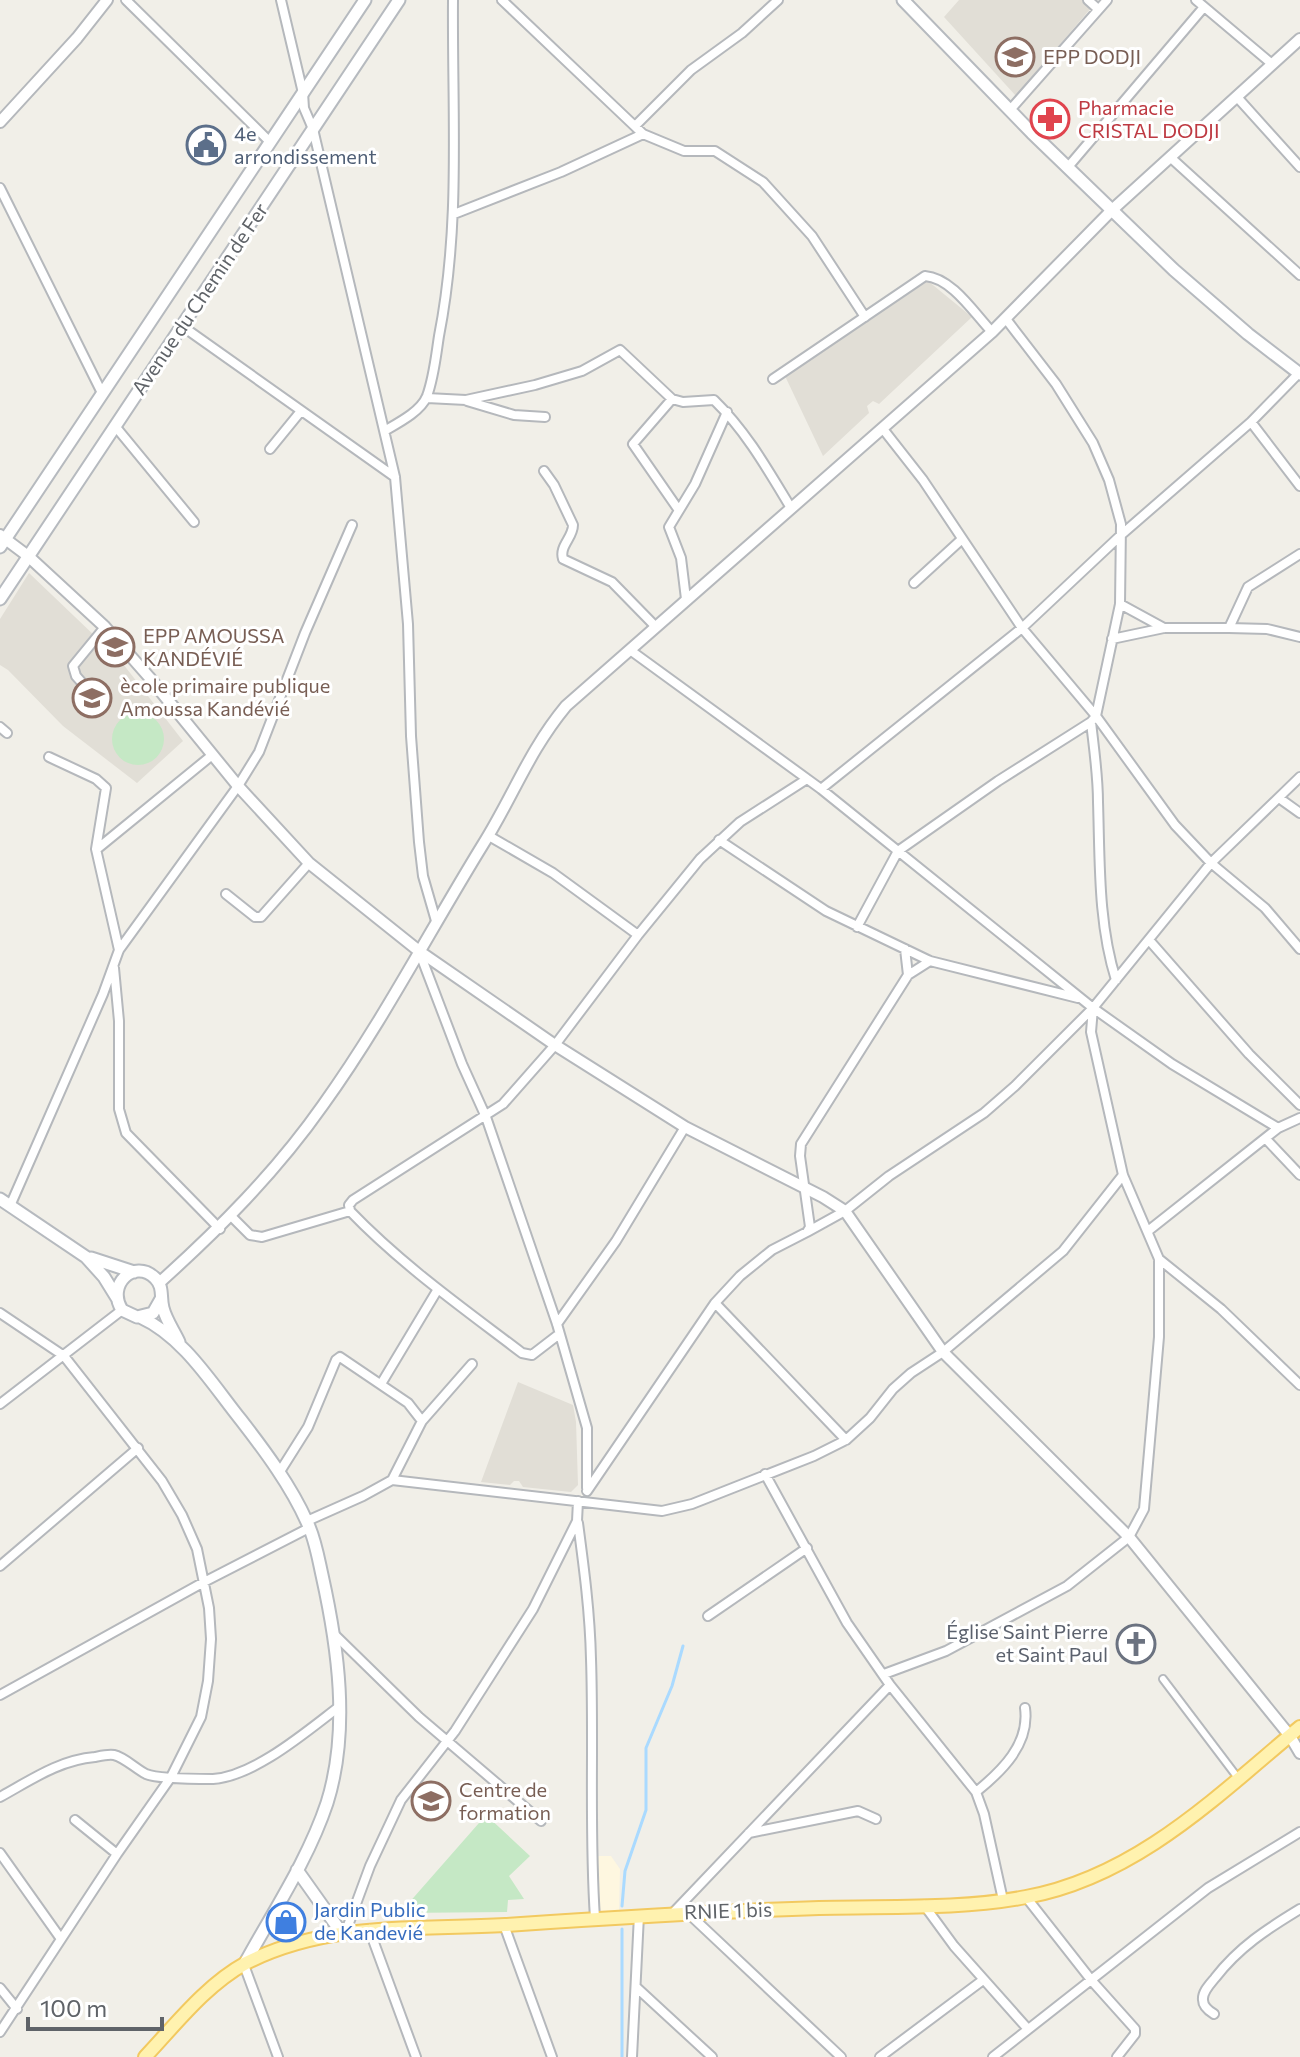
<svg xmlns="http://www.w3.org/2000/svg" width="1300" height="2057" font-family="Commissioner,sans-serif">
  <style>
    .commercial { fill: #fef7e0 }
    .education { fill: #e1ded6 }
    .green { fill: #c5e8c5 }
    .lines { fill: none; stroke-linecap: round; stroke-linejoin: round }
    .stream { stroke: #aadaff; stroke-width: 3 }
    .pedestrian-casing { stroke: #b5b8bc; stroke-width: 10 }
    .minor-casing { stroke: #b5b8bc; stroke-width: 12 }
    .tertiary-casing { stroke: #b5b8bc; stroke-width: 14 }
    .secondary-casing { stroke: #b6babf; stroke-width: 15 }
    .primary-casing { stroke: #f2c960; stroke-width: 16 }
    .pedestrian { stroke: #fff; stroke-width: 6 }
    .minor { stroke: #fff; stroke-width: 8 }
    .tertiary { stroke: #fff; stroke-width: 10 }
    .secondary { stroke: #fff; stroke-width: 11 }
    .primary { stroke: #fff2af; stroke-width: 12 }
    .labels { text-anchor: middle; stroke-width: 6; stroke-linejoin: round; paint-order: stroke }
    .education-label { font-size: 20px; fill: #785e54; stroke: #fff; text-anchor: start }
    .health-label { font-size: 20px; fill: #be3a42; stroke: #fff; text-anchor: start }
    .service-label { font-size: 20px; fill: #4e5e75; stroke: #fff; text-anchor: start }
    .street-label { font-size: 20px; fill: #5f6368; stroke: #fff }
    .worship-label { font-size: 20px; fill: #5b616d; stroke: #fff; text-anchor: end }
    .shop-label { font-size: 20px; fill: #366cbe; stroke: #fff; text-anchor: start }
  </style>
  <rect width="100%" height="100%" fill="#f1efe8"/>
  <path class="commercial" d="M 597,1856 L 611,1856 L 620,1869 L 619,1912 L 598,1913 Z"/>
  <path class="education" d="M 959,0 L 1082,0 L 1091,8 L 1016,96 L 944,17 Z
    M 928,281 L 972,317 L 879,404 L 873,401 L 867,406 L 869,413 L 823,456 L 785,376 Z
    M 29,573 L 120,660 L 183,741 L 137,783 L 63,726 L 8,670 L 0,665 L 0,619 Z
    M 518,1382 L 573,1405 L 576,1422 L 578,1485 L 571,1492 L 523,1487 L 519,1481 L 514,1481 L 510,1485 L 481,1482 Z"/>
  <path class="green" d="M112 739a26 26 0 1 1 52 0a26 26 0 1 1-52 0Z
    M 486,1815 L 530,1856 L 509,1876 L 524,1899 L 508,1900 L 507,1912 L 400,1913 Z"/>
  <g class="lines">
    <path class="stream" d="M 622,1906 L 625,1871 L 646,1810 L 646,1748 L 672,1686 L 683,1646
      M 622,1929 L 622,2057"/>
    <g class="pedestrian-casing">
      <path id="pedestrian" d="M 1163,1679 L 1238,1778"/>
    </g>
    <g class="minor-casing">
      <path id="minor" d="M 126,0 L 270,142
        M 281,0 L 303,93 L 304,108 L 313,129 L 395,477 L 408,624 L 411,736 L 419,842 L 423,876 L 436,921
        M 502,0 L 643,134 L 684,151 L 715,151 L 763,182 L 812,236 L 865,317
        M 1088,0 L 1098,9
        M 1196,0 L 1272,64
        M 1237,97 L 1300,167
        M 1010,110 L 1107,0
        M 635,126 L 691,70 L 742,33 L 778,0
        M 1170,157 L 1300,275
        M 1068,167 L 1204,7
        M 0,188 L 102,393
        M 454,214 L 561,172 L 643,134
        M 182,326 L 395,477
        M 773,379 L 925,276 C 952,278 974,313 992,332
        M 427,398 L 466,400 L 535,385 L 582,371 L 620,350 L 672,399 L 683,402 L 714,400 C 746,431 768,470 791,508
        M 672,399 L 633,444 L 678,509
        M 467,401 L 514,415 L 545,417
        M 1251,422 L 1300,486
        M 115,426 L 194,522
        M 883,429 L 923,480 L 1022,628 L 1096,716 L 1175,825 L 1211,863 L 1265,908 L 1300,949
        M 386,430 C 400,422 421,411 427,396 C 434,377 436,355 439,336 C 461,224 452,113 453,0
        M 270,449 L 301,411
        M 544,471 L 554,485 L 573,525 C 573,538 559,546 563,559 L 612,582 L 656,627
        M 914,583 L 961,540
        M 686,599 L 681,558 L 669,527 L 695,484 L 727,412
        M 1120,604 L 1164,628
        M 1229,628 L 1267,629 L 1300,637
        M 1112,639 L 1164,628 L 1229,628 L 1248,587 L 1300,554
        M 630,650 L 821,789 L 1093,1008 L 1172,1064 L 1278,1128 L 1300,1118
        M 99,702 L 76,676 L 73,666 L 105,627
        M 1091,722 C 1094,749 1098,775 1098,802 C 1100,862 1098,923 1116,980
        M 0,727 L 7,733
        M 49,757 L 96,779 L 106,788 L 96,849 L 119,950
        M 821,789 L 1022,628 L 1121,535 L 1251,422 L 1299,373
        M 1279,798 L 1300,813
        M 489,836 L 553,873 L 638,935
        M 719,840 L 826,911 L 930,961 L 1078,998
        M 97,849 L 211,756
        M 226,894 L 255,917 L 261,917 L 309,863
        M 857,927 L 898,851 L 998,781 L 1091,722 L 1096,716 L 1120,604 L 1121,524 L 1109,480 L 1093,443 L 1056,384 L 1006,319
        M 1149,940 L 1249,1054 L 1300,1105
        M 419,951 L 462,1064 L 486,1117 L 557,1324 L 587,1428 L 587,1488
        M 114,968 L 119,1021 L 119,1109 L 126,1133 L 220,1229
        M 908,975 L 930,961
        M 1266,1139 L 1300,1175
        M 10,1206 L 103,994 L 119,950 L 238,786 L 259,752 L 305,633 L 352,525
        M 231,1216 L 250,1235 L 262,1237 L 350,1211
        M 1148,1231 L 1278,1128
        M 807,1232 L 845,1211 L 889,1176 L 984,1113 L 1015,1086 L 1093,1008 L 1211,863 L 1300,777
        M 1159,1259 L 1221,1309 L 1300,1385
        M 715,1303 L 846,1440
        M 0,1313 L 64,1356 L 162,1481 L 182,1515 L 197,1549 L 209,1608 L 211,1639 L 208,1681 L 201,1717 L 171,1777 L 117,1854 L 0,2032
        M 557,1324 L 616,1241 L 685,1127
        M 558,1335 L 532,1355 L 522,1353 C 463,1308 402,1265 350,1211 L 349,1205 L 353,1200 L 503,1104 L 555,1045 L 638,935 L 700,859 L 740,822 L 807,779
        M 381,1384 L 438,1289
        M 0,1404 L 122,1310
        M 422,1421 L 472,1364
        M 279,1473 L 308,1427 L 336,1360 L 340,1357 L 408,1403 L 422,1421 L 392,1480 L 363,1496 L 307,1521
        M 765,1474 L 847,1623 L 890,1685 L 976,1792 L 984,1814 L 1003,1900
        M 392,1480 L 662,1511 L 692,1504 L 814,1456 L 846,1440 L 870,1418 L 893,1389 L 911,1373 L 943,1352 L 1063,1251 L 1123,1175
        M 587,1491 L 715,1303 L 740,1276 L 772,1250 L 807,1232 L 810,1227 L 800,1156 L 801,1144 L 908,975 L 905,949
        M 578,1523 C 584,1568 590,1613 591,1659 C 594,1745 589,1831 595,1918
        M 0,1566 L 138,1448
        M 708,1616 L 807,1548
        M 334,1634 L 419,1717 L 541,1821
        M 884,1674 L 946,1651 L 1067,1586 L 1129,1537 L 1144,1509 L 1159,1337 L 1159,1259 L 1123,1175 L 1091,1032 L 1093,1008
        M 0,1695 L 204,1582 L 309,1528
        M 976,1792 C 1002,1771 1030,1744 1025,1708
        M 0,1797 C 31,1780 59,1760 95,1757 C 100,1756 108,1754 114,1755 C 124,1757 136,1769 146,1774 C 157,1779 199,1779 213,1779 C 255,1776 307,1731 340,1706
        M 75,1820 L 117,1854
        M 749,1833 L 858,1811 L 876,1819
        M 0,1853 L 61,1939
        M 1026,1897 L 1092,1981 L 1135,2029 L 1135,2034 L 1117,2057
        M 924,1905 L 954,1946 L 1027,2028
        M 688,1913 L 841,2057
        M 672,1914 L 890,1685
        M 504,1925 L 552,2057
        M 369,1929 L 416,2057
        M 346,1931 L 370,1866 L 401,1800 L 455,1731 L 533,1609 L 577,1521 L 578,1501
        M 244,1965 L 278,2057
        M 636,1987 L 712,2057
        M 0,1988 L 17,2009
        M 1214,2014 C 1209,2011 1203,2007 1203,2000 C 1202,1992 1210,1984 1215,1978 C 1239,1947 1267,1929 1300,1909
        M 632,2057 L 639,1915
        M 880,2057 L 983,1980
        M 993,2057 L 1208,1888 L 1300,1832"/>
    </g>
    <g class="tertiary-casing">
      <path id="tertiary" d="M 0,122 L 77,38 L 107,0
        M 0,535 L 28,556 L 105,627 L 149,677 L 238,786 L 309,863 L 419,951 L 555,1045 L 685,1127 L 823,1197 L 845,1211 L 943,1352 L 1129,1537 L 1290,1736 L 1300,1753
        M 159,1283 C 219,1229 276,1172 323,1105 C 382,1023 429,932 482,846 C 513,797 528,752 566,706 L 992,332 L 1112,210 L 1300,39"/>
    </g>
    <g class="secondary-casing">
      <path id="secondary" d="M 903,0 L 1032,133 L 1174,270 L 1248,334 L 1300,374
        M 0,547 L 365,0
        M 0,599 L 399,0
        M 0,1199 L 86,1257 L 104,1277 L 117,1298
        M 91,1258 L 134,1272
        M 161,1299 L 153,1313 L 137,1317 L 122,1310 C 106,1285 134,1258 155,1278 C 164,1287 160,1297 163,1308 C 166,1320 174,1331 179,1342
        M 140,1317 C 184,1337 212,1384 241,1420 C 265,1451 291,1486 307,1522 C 315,1538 318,1557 322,1575 C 338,1647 350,1730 327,1803 C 308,1860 273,1912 244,1965
        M 297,1870 L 341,1932"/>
    </g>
    <g class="primary-casing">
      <path id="primary" d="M 145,2057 C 176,2024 206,1985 246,1963 C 329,1921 416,1930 505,1925 C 610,1918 714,1911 819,1908 C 886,1906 960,1910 1026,1897 C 1136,1877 1217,1796 1300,1727"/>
    </g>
    <use href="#pedestrian" class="pedestrian"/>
    <use href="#minor" class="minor"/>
    <use href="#tertiary" class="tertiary"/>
    <use href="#secondary" class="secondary"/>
    <use href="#primary" class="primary"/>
  </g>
  <defs>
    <g id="school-ring" transform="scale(2)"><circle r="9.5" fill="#fff" stroke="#8d6e63" stroke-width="1.5"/><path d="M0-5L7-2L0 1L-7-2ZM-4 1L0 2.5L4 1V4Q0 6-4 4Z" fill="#8d6e63"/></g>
    <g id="pharmacy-ring" transform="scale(2)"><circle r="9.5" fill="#fff" stroke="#e0444e" stroke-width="1.5"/><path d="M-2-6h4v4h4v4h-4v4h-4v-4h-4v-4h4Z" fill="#e0444e"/></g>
    <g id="civic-ring" transform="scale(2)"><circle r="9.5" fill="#fff" stroke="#5c6f8a" stroke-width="1.5"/><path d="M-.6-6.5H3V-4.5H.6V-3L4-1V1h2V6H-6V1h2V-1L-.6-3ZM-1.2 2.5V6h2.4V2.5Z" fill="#5c6f8a"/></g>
    <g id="church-ring" transform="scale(2)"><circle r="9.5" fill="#fff" stroke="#6b7280" stroke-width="1.5"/><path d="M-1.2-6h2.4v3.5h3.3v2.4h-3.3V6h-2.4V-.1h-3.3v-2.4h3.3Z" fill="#6b7280"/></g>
    <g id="shop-ring" transform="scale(2)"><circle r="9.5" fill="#fff" stroke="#3f7fe0" stroke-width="1.5"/><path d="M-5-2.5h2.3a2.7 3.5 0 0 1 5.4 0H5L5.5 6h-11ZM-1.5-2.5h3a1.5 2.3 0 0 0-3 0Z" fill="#3f7fe0"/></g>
  </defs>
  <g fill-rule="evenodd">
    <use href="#school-ring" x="1015" y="57"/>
    <use href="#pharmacy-ring" x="1050" y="119"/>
    <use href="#civic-ring" x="206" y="145"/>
    <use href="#school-ring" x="115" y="647"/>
    <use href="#school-ring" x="92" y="698"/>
    <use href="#church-ring" x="1136" y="1644"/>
    <use href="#school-ring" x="431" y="1801"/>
    <use href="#shop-ring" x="286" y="1922"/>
  </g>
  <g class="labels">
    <g class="education-label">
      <text x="1043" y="64">EPP DODJI</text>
      <text x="143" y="643">EPP AMOUSSA<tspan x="143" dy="23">KANDÉVIÉ</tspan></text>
      <text x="120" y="693">ècole primaire publique<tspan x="120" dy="23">Amoussa Kandévié</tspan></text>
      <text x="459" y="1797">Centre de<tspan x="459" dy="23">formation</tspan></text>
    </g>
    <g class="health-label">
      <text x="1078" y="115">Pharmacie<tspan x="1078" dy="23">CRISTAL DODJI</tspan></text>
    </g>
    <g class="service-label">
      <text x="234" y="141">4e<tspan x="234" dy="23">arrondissement</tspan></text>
    </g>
    <g class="street-label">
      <text transform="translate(200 299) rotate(-56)" y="7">Avenue du Chemin de Fer</text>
      <text transform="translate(728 1911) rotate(-2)" y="7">RNIE 1 bis</text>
    </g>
    <g class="worship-label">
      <text x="1108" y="1639">Église Saint Pierre<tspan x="1108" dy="23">et Saint Paul</tspan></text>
    </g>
    <g class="shop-label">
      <text x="314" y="1917">Jardin Public<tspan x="314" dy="23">de Kandevié</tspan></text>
    </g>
  </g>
  <path d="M28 2017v12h134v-12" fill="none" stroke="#5f6368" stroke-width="4"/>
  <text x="40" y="2017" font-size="24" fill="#5f6368" stroke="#ffffff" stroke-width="6" paint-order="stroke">100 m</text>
</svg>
